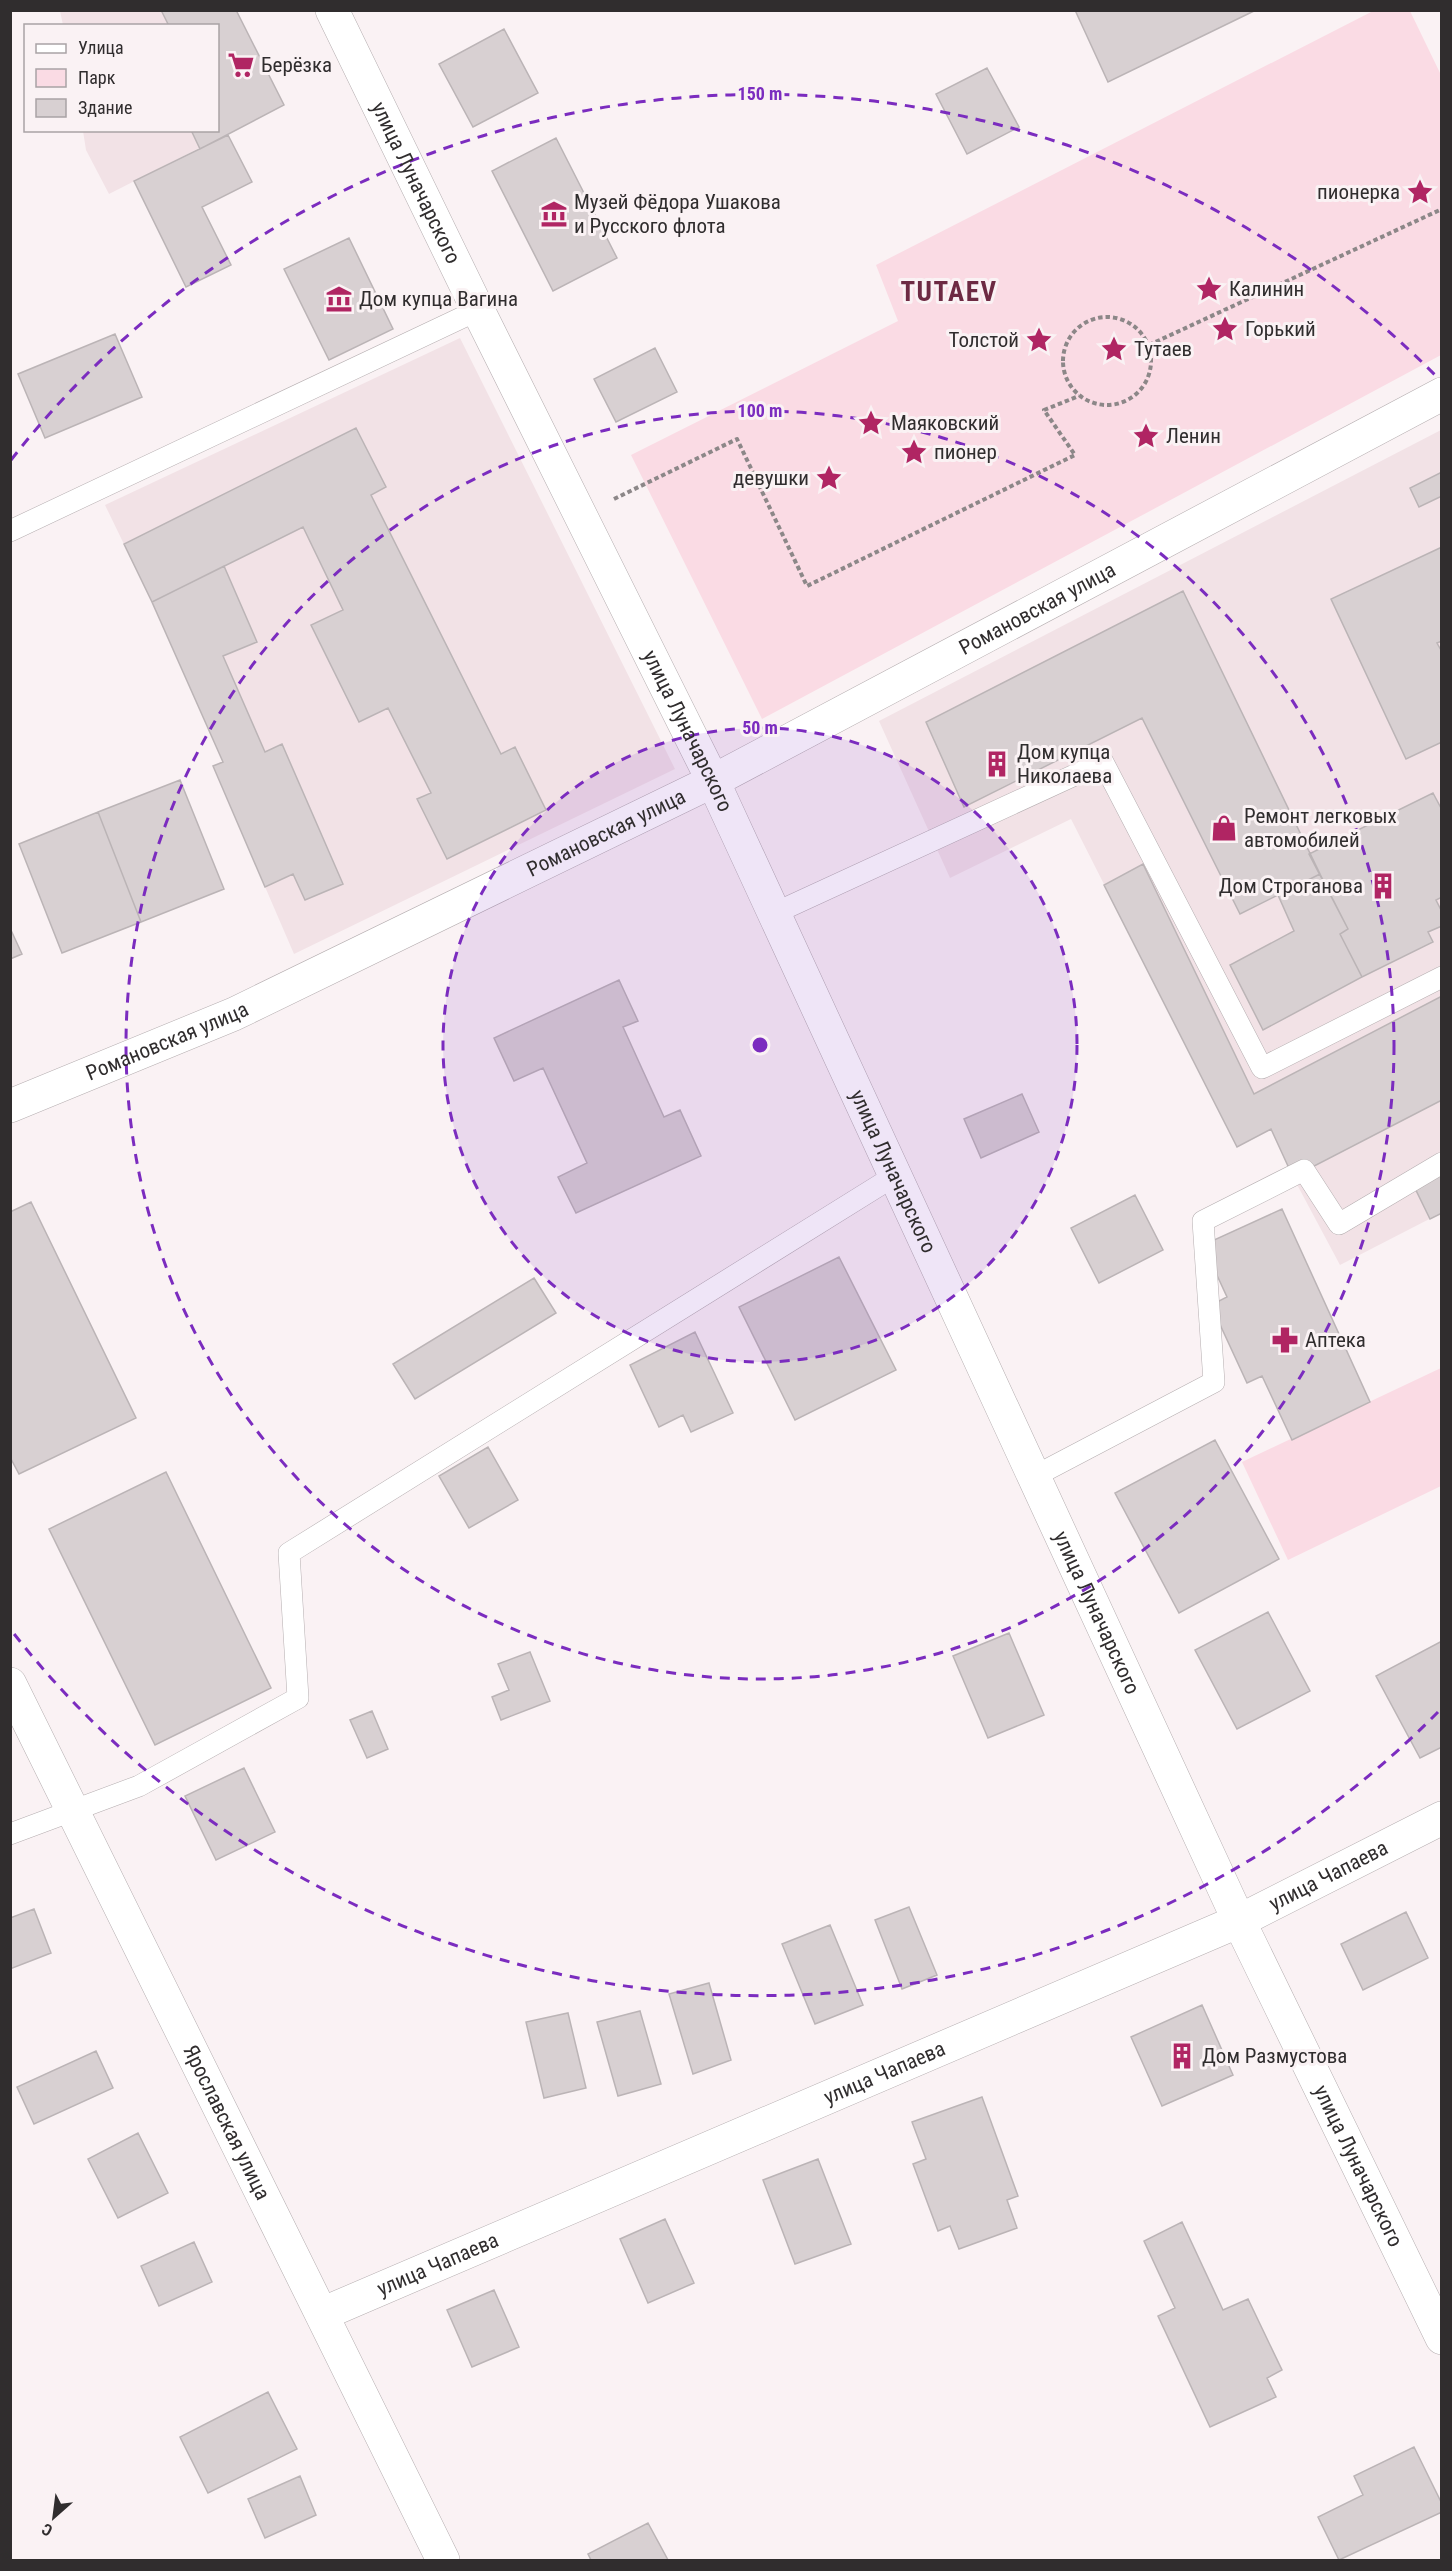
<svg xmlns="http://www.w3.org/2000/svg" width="1452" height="2571" font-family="'Roboto Condensed',sans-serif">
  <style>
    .built { fill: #f2e2e6 }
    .green { fill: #fadbe4 }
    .building { fill: #d8d0d2; stroke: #bbb4b6; stroke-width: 1.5 }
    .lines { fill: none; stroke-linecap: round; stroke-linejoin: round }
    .lane-casing { stroke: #b5aeb0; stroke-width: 22 }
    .street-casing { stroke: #b5aeb0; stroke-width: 34 }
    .secondary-casing { stroke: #b5aeb0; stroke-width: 34 }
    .path { stroke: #8c8788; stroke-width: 4; stroke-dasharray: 4.5 3; stroke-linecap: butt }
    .lane { stroke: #fff; stroke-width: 21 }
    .street { stroke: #fff; stroke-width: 33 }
    .secondary { stroke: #fff; stroke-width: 33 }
    .ring { fill: none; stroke: #7b2cbf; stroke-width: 3; stroke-dasharray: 10 8 }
    .labels { text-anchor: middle; stroke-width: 6; stroke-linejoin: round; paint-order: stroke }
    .poi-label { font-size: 21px; fill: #302d2e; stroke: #faf2f4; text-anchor: start }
    .street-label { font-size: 21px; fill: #302d2e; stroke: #faf2f4 }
    .district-label { font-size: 27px; font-weight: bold; letter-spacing: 1.5px; fill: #6d2a43; stroke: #faf2f4 }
    .centre { fill: #7b2cbf; stroke: #faf2f4; stroke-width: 3 }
    .ring-label { font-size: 18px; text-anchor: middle; font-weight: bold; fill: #7b2cbf; stroke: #faf2f4; stroke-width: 6; stroke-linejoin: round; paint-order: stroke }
  </style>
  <rect width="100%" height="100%" fill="#faf2f4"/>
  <path class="built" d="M 60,11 L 236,11 L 284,105 L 109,194 L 86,150 L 83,131 L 218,130 L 218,26 L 63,25 Z
    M 460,338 L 675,769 L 294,954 L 213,766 L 223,761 L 152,602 L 105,505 Z
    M 1441,430 L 1441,1213 L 1340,1265 L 1293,1177 L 1271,1130 L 1237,1147 L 1071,819 L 950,878 L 879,721 Z"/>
  <path class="green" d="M 1373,11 L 1410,11 L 1441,75 L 1441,355 L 762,719 L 631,455 L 898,321 L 876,265 Z
    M 1441,1368 L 1441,1486 L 1288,1560 L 1242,1462 Z"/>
  <path class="building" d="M 161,10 L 236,10 L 284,105 L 200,149 L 191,130 L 218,130 L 218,26 L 169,26 Z
    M 1075,10 L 1256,10 L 1108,82 Z
    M 504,29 L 538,93 L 473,127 L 439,64 Z
    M 987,68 L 1019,127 L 967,154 L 936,94 Z
    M 228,135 L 252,182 L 202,207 L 231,265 L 186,287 L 134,181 Z
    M 556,138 L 617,258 L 553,291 L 492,171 Z
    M 349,238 L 393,329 L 329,360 L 284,269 Z
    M 115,334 L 142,397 L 45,438 L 18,374 Z
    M 655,348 L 677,392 L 616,422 L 594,379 Z
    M 356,428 L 386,487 L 371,495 L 501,754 L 515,747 L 546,810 L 447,859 L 417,799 L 431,793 L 388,708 L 359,722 L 311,625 L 343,610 L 303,527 L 152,602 L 124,544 Z
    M 1442,472 L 1442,496 L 1419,507 L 1410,488 Z
    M 1442,547 L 1442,641 L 1437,643 L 1442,652 L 1442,742 L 1406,759 L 1331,599 Z
    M 224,566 L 257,642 L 223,656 L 265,752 L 282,744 L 343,884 L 305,900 L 293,874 L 265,887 L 213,766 L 223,762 L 152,602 Z
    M 1183,591 L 1320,874 L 1240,914 L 1142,718 L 964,807 L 926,722 Z
    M 180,780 L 224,889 L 141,922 L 98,812 Z
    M 1433,793 L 1442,810 L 1442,897 L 1436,900 L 1442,912 L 1442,926 L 1428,932 L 1433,942 L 1362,977 L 1340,934 L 1348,929 L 1309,854 Z
    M 98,812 L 141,922 L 62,953 L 19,844 Z
    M 1143,864 L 1254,1094 L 1442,996 L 1442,1100 L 1293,1177 L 1271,1129 L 1237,1147 L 1104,885 Z
    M 1320,874 L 1348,929 L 1340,934 L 1362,977 L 1263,1030 L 1230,965 L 1294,931 L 1278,895 Z
    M 10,928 L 22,954 L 10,959 Z
    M 619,980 L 638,1021 L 623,1027 L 664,1117 L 680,1110 L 701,1156 L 576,1213 L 558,1177 L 587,1163 L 543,1068 L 514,1081 L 494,1038 Z
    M 1022,1094 L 1039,1132 L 981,1158 L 964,1119 Z
    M 1442,1165 L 1442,1213 L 1430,1219 L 1411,1180 Z
    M 1135,1195 L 1163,1250 L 1099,1283 L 1071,1228 Z
    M 31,1202 L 136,1418 L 19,1474 L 10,1457 L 10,1212 Z
    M 1282,1209 L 1370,1402 L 1292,1440 L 1262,1376 L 1247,1383 L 1211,1305 L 1227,1297 L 1203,1245 Z
    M 839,1257 L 896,1370 L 795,1420 L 739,1307 Z
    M 534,1278 L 556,1313 L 415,1399 L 393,1364 Z
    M 695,1332 L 733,1413 L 691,1432 L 683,1415 L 659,1427 L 630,1365 Z
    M 1215,1440 L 1279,1559 L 1179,1613 L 1115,1493 Z
    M 488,1447 L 518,1500 L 469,1528 L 439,1476 Z
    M 166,1472 L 271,1688 L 155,1745 L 49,1529 Z
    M 1268,1612 L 1310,1691 L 1237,1729 L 1195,1650 Z
    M 1009,1633 L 1044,1715 L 988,1738 L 953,1656 Z
    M 1442,1641 L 1442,1747 L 1420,1758 L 1376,1676 Z
    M 530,1652 L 550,1701 L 501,1720 L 492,1697 L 509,1690 L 498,1664 Z
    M 372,1711 L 388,1749 L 367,1758 L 350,1720 Z
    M 244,1768 L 275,1832 L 216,1860 L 185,1796 Z
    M 909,1907 L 937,1975 L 902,1989 L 875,1920 Z
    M 34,1909 L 51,1953 L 10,1969 L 10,1918 Z
    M 1406,1912 L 1428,1958 L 1363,1990 L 1341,1944 Z
    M 830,1925 L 863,2005 L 815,2024 L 782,1944 Z
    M 709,1983 L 731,2060 L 693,2074 L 669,1994 Z
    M 1202,2005 L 1233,2075 L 1162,2106 L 1131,2037 Z
    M 640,2011 L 661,2084 L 618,2096 L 597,2022 Z
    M 568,2013 L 586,2088 L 544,2098 L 526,2022 Z
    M 96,2051 L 113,2088 L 34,2124 L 17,2087 Z
    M 982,2097 L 1018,2196 L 1007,2200 L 1017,2228 L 959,2249 L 950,2226 L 938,2231 L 913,2164 L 926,2159 L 912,2122 Z
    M 138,2133 L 168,2193 L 118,2218 L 88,2159 Z
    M 818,2159 L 851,2244 L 795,2264 L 763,2180 Z
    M 665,2219 L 694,2283 L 648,2303 L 620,2239 Z
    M 1182,2222 L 1223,2310 L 1248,2299 L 1282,2370 L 1267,2378 L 1276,2397 L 1210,2427 L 1158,2316 L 1175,2308 L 1144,2241 Z
    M 194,2242 L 212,2282 L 159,2306 L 141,2266 Z
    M 494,2290 L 519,2347 L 472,2367 L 447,2310 Z
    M 268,2392 L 297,2449 L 208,2493 L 180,2437 Z
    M 1414,2447 L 1442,2504 L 1442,2512 L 1339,2560 L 1318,2517 L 1363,2495 L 1354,2476 Z
    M 300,2476 L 316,2515 L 265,2538 L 248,2499 Z
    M 648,2523 L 668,2560 L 591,2560 L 588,2554 Z"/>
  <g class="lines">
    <g class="lane-casing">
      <path id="lane" d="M 10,531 L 478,310
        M 775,913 L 1103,762 L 1262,1068 L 1442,977
        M 1035,1476 L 1214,1382 L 1203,1221 L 1304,1170 L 1339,1224 L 1442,1163
        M 10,1834 L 139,1786 L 298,1698 L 289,1553 L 896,1175"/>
    </g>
    <g class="street-casing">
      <g id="street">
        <path id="s1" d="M 10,1106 L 234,1014 L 713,781 L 1442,394"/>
        <path id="s2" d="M 10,1684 L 443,2560"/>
        <path id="s3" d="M 322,2314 L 1239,1921 L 1442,1818"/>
      </g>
    </g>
    <g class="secondary-casing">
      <g id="secondary">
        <path id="s4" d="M 332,10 L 478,310 L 713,781 L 1239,1921 L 1442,2338"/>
      </g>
    </g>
    <path class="path" d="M1063 361a44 44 0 1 1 88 0a44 44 0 1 1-88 0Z
      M 1149,345 L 1442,209
      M 614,499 L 737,439 L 807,586 L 1075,455 L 1044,410 L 1079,396"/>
    <use href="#lane" class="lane"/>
    <use href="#street" class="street"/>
    <use href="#secondary" class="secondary"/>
  </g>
  <circle cx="760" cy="1045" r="317" fill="#7b2cbf" fill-opacity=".12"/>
  <g class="ring">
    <circle cx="760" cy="1045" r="317"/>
    <circle cx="760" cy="1045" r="634"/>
    <path d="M1438 1712A951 951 0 0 1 11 1630M11 460A951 951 0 0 1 1438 378"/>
  </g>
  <defs>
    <g id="supermarket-bare" transform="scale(2.07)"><path d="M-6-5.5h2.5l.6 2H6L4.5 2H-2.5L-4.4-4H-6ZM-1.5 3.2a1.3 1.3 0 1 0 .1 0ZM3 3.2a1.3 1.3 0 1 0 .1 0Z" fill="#b02563" stroke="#faf2f4" stroke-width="2.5" paint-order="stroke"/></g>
    <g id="sight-bare" transform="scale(2.07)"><path d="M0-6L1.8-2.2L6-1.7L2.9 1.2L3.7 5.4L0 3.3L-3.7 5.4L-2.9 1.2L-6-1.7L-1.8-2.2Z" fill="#b02563" stroke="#faf2f4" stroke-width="2.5" paint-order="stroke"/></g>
    <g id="museum-bare" transform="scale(2.07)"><path d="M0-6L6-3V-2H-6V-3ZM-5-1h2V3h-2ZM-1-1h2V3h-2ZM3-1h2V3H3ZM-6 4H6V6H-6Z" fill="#b02563" stroke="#faf2f4" stroke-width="2.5" paint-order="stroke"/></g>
    <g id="building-bare" transform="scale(2.07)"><path d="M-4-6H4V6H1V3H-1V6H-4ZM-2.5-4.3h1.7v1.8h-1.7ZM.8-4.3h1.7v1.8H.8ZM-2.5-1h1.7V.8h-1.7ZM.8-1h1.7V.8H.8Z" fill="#b02563" stroke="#faf2f4" stroke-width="2.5" paint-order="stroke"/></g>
    <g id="shop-bare" transform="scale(2.07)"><path d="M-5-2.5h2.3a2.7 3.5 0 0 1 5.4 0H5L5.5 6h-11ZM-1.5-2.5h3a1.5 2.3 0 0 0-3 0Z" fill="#b02563" stroke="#faf2f4" stroke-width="2.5" paint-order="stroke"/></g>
    <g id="pharmacy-bare" transform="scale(2.07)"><path d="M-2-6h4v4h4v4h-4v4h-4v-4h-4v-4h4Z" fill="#b02563" stroke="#faf2f4" stroke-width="2.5" paint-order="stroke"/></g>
  </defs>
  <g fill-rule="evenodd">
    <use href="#supermarket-bare" x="241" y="65"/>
    <use href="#sight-bare" x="1420" y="192"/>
    <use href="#museum-bare" x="554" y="214"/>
    <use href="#sight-bare" x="1209" y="289"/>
    <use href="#museum-bare" x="339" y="299"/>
    <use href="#sight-bare" x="1225" y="329"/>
    <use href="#sight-bare" x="1039" y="340"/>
    <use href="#sight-bare" x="1114" y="349"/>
    <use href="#sight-bare" x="871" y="423"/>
    <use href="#sight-bare" x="1146" y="436"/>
    <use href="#sight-bare" x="914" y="452"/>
    <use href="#sight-bare" x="829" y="478"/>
    <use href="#building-bare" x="997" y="764"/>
    <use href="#shop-bare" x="1224" y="828"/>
    <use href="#building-bare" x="1383" y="886"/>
    <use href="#pharmacy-bare" x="1285" y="1340"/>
    <use href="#building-bare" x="1182" y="2056"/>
  </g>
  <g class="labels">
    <g class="poi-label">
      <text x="261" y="72">Берёзка</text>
      <text x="1400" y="199" text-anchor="end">пионерка</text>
      <text x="574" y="209">Музей Фёдора Ушакова<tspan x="574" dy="24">и Русского флота</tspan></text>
      <text x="1229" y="296">Калинин</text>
      <text x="359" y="306">Дом купца Вагина</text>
      <text x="1245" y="336">Горький</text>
      <text x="1019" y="347" text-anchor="end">Толстой</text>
      <text x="1134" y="356">Тутаев</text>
      <text x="891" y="430">Маяковский</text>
      <text x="1166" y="443">Ленин</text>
      <text x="934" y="459">пионер</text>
      <text x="809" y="485" text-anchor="end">девушки</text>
      <text x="1017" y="759">Дом купца<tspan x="1017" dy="24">Николаева</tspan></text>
      <text x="1244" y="823">Ремонт легковых<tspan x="1244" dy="24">автомобилей</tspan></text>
      <text x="1363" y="893" text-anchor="end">Дом Строганова</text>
      <text x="1305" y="1347">Аптека</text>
      <text x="1202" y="2063">Дом Размустова</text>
    </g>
    <g class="street-label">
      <text dy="7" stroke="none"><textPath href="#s4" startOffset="192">улица Луначарского</textPath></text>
      <text dy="7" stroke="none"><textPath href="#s1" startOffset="1142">Романовская улица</textPath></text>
      <text dy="7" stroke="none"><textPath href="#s4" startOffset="804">улица Луначарского</textPath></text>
      <text dy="7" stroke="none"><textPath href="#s1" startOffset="656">Романовская улица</textPath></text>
      <text dy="7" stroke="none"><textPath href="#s1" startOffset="170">Романовская улица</textPath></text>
      <text dy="7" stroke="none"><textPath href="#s4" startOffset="1290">улица Луначарского</textPath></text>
      <text dy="7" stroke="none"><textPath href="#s4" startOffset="1776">улица Луначарского</textPath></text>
      <text dy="7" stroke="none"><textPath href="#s3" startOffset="1098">улица Чапаева</textPath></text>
      <text dy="7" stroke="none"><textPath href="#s3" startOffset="612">улица Чапаева</textPath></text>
      <text dy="7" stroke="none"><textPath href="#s2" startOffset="489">Ярославская улица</textPath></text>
      <text dy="7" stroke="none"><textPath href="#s4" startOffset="2388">улица Луначарского</textPath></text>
      <text dy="7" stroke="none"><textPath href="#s3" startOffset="126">улица Чапаева</textPath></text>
    </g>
    <g class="district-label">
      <text x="949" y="301">TUTAEV</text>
    </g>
  </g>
  <circle cx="760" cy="1045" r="9" class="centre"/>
  <g class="ring-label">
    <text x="760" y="100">150 m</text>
    <text x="760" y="417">100 m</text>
    <text x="760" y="734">50 m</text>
  </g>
  <rect width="1452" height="2571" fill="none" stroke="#302d2e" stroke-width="24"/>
  <rect x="24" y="24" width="195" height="108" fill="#faf2f4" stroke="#a9a3a5" stroke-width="1.5"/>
  <rect x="36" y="44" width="30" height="9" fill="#ffffff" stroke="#a9a3a5" stroke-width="1.5"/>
  <text x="78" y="54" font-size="18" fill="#302d2e">Улица</text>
  <rect x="36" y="69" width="30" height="18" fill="#fadbe4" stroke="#a9a3a5" stroke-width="1.5"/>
  <text x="78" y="84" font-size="18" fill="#302d2e">Парк</text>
  <rect x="36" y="99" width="30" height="18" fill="#d8d0d2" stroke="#a9a3a5" stroke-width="1.5"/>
  <text x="78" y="114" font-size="18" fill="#302d2e">Здание</text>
  <g transform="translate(54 2517) rotate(208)" stroke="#faf2f4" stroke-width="4.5" paint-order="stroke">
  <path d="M0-4.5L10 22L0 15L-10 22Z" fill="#302d2e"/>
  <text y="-9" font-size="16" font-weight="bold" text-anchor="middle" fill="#302d2e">С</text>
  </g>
</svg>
